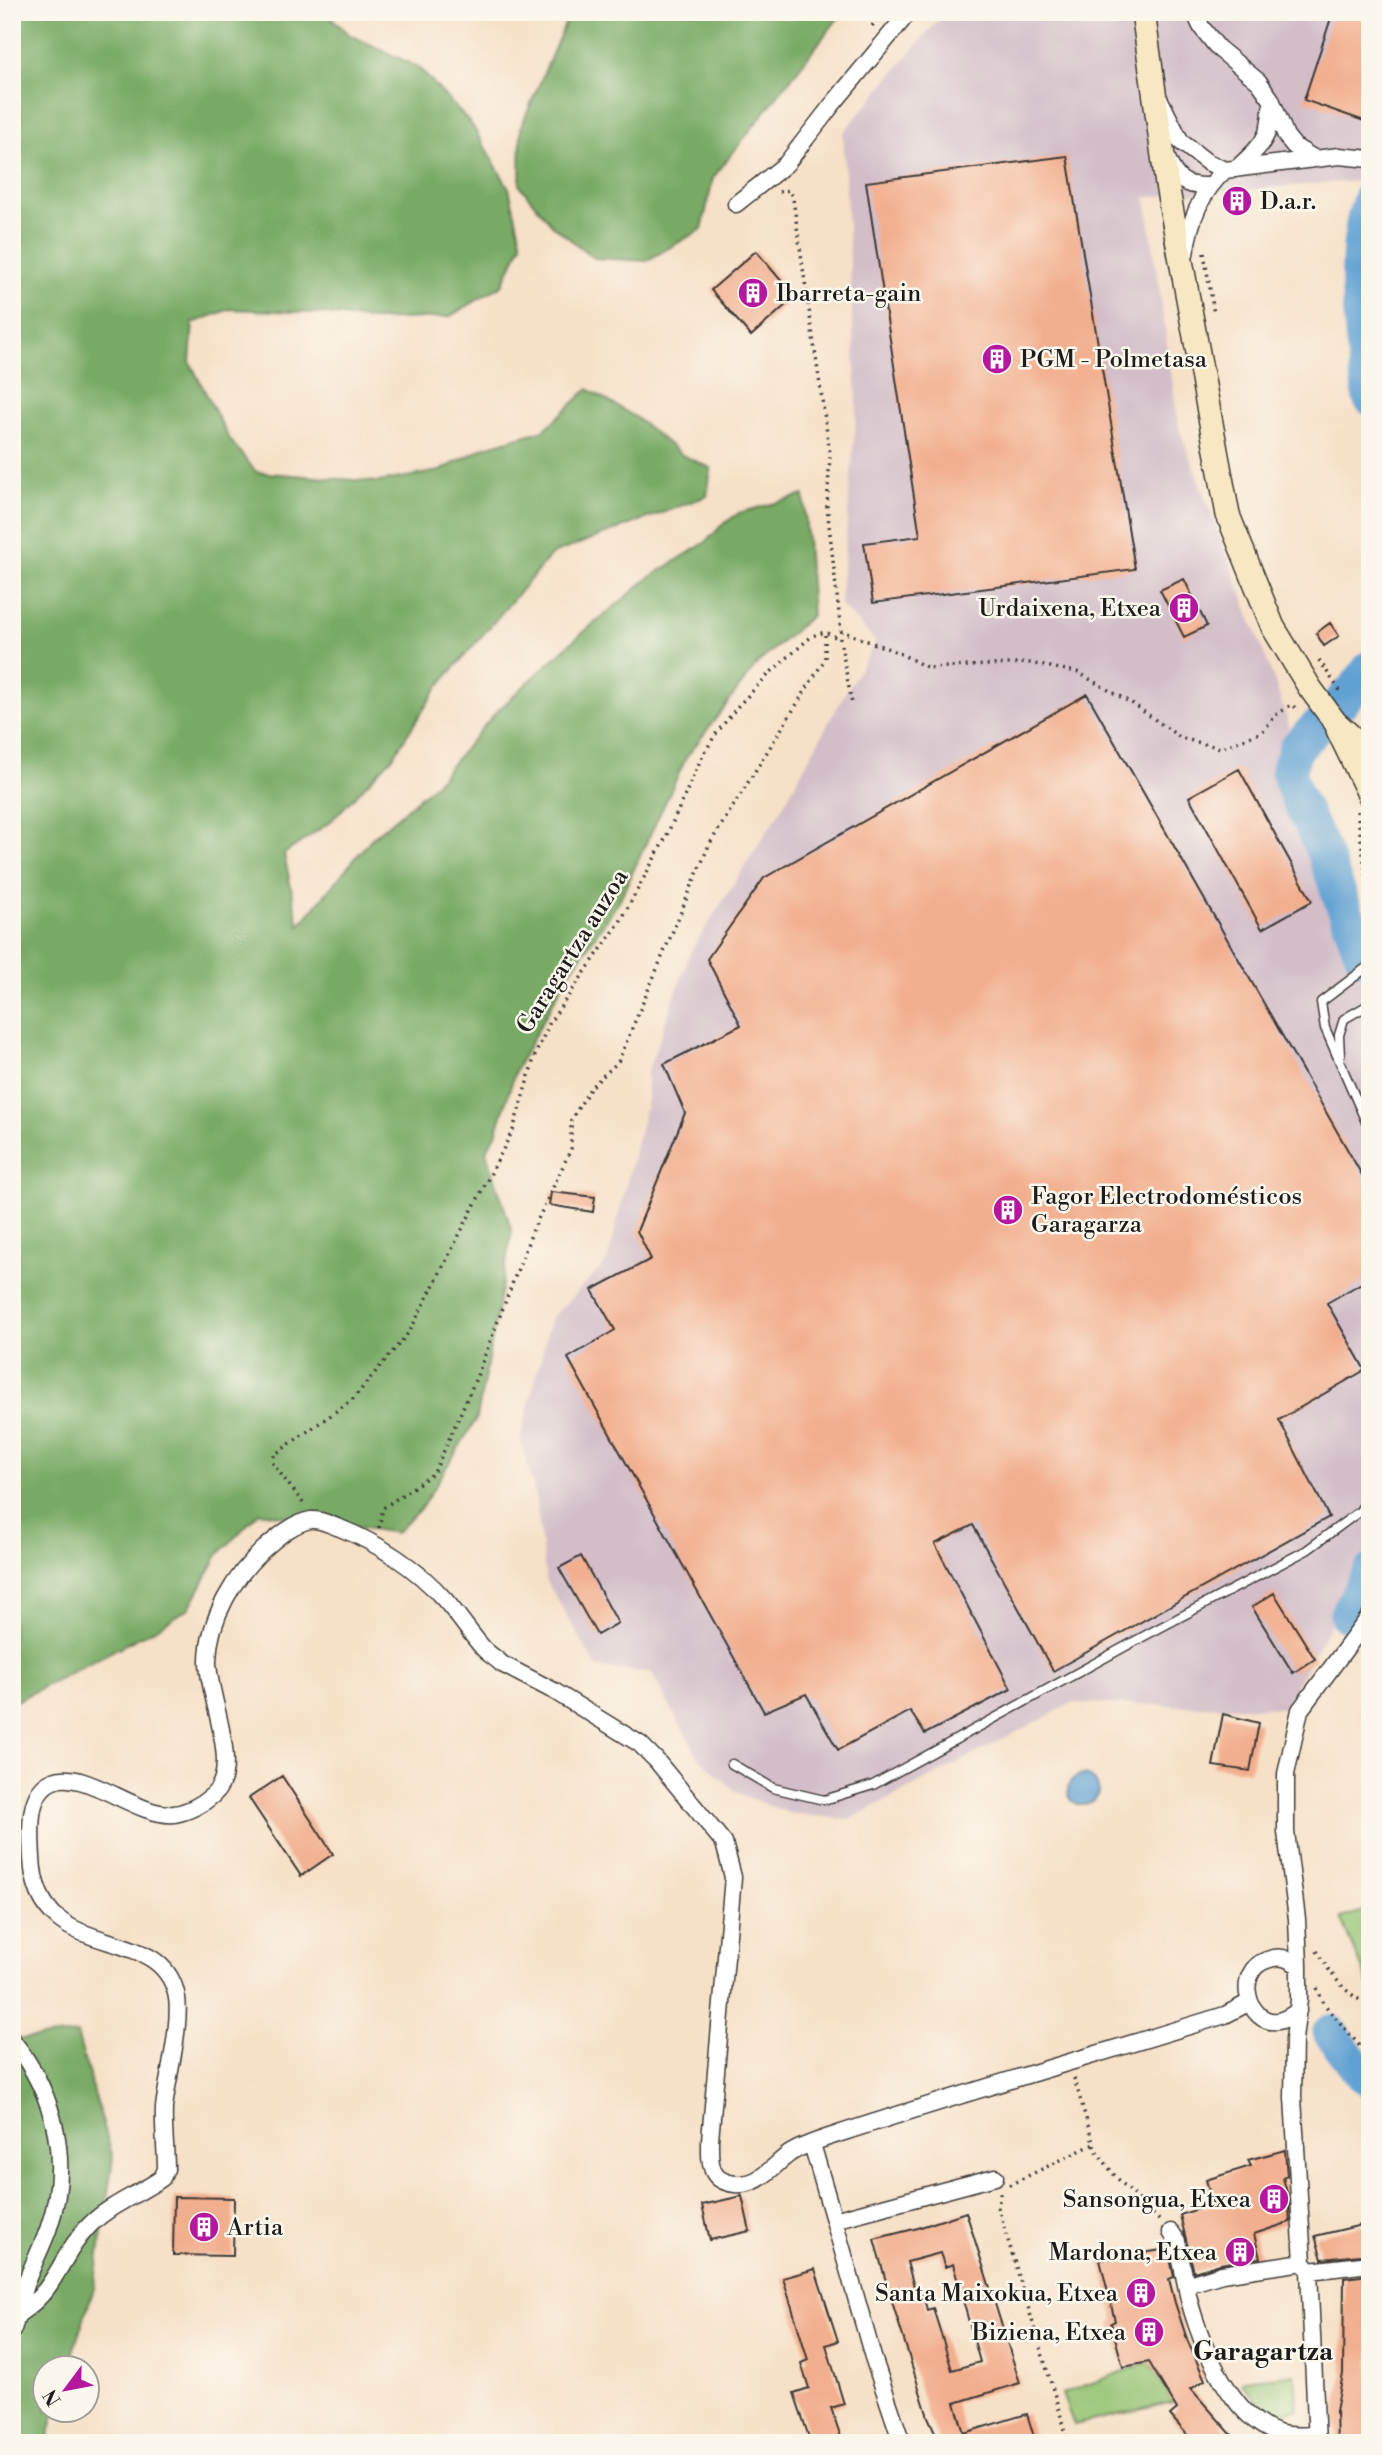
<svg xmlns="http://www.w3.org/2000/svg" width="1382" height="2455" font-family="'Libre Bodoni',serif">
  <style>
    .industrial { fill: #d2bdc8 }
    .green { fill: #95c473; stroke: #587048; stroke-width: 2 }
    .forest { fill: #78aa65; stroke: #4a6340; stroke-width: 2 }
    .water { fill: #61a1d3; stroke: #3e5e78; stroke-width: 2 }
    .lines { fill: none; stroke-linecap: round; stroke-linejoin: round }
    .river { stroke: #61a1d3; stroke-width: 35 }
    .building { fill: #f2af8e; fill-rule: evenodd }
    .service-casing { stroke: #3d3936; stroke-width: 11 }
    .minor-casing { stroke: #3d3936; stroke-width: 19 }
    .secondary-casing { stroke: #3d3936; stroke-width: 26 }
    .path { stroke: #3d3936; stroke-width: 3.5; stroke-dasharray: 2 5; stroke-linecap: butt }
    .service { stroke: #fff; stroke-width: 8 }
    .minor { stroke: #fff; stroke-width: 16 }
    .secondary { stroke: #f7e8c3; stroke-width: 23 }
    .labels { text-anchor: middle; stroke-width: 5; stroke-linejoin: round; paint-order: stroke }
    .poi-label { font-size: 24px; fill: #1c1c1c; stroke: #fbf7ec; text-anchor: start }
    .street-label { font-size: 24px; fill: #1c1c1c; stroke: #fbf7ec }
    .neighbourhood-label { font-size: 26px; font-weight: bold; fill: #1c1c1c; stroke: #fbf7ec }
  </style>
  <rect width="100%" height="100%" fill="#fbf7ec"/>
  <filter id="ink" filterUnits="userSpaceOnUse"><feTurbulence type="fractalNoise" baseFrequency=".0143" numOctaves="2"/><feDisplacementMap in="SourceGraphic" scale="14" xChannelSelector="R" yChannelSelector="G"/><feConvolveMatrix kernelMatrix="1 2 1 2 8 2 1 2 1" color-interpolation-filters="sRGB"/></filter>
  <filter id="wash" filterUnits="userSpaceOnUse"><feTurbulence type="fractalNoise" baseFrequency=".00686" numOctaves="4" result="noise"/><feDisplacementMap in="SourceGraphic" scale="28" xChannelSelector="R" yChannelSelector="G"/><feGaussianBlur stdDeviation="1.57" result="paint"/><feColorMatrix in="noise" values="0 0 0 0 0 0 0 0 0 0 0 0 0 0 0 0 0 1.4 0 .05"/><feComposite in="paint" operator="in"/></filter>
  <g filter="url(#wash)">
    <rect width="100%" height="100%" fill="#f6e0c6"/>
    <path class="industrial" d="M 945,12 L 1370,12 L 1370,187 L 1369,180 L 1146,197 L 1179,428 L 1273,677 L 1333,856 L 1370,976 L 1370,1553 L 1284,1708 L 1072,1703 L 849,1820 L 788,1813 L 739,1794 L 698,1757 L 651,1672 L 597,1668 L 546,1580 L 535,1493 L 520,1439 L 551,1318 L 607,1262 L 647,1101 L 647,1073 L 691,951 L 780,811 L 844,695 L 876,642 L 840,604 L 857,406 L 843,133 Z"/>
    <path class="green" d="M 1370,1909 L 1370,1987 L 1341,1918 Z
      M 1149,2362 L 1173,2402 L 1074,2425 L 1062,2394 Z
      M 1295,2374 L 1298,2410 L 1269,2414 L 1242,2384 L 1245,2380 Z"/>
    <path class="forest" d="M 12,12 L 326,12 L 348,34 L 418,67 L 472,125 L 509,188 L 522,244 L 502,285 L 449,317 L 374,320 L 317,313 L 230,309 L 193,323 L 190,362 L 228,437 L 256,472 L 378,482 L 440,471 L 485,447 L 544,430 L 588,389 L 635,417 L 682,455 L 711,468 L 707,496 L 552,554 L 438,687 L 393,757 L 330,822 L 284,854 L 299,926 L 371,839 L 434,785 L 495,713 L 573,641 L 650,577 L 706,542 L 721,526 L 739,513 L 804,495 L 812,615 L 758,663 L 686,758 L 619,901 L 568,975 L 516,1069 L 496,1134 L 486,1151 L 512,1231 L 477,1418 L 422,1507 L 396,1533 L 259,1512 L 218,1555 L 189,1608 L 157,1628 L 12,1703 Z
      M 570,12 L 843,12 L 713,178 L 702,229 L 646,261 L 594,258 L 552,225 L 520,186 L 521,127 Z
      M 77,2034 L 113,2158 L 94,2288 L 68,2367 L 46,2368 L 46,2410 L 55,2410 L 47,2443 L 12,2443 L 12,2040 Z"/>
    <path class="water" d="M1068 1790a15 15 0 1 1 30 0a15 15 0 1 1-30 0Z"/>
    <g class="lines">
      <path class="river" d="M 1370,199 C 1349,256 1362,339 1370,398
        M 1363,957 L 1323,851 L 1295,793 L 1288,771 L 1296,748 L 1356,687 L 1370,668
        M 1347,1615 L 1370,1572
        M 1330,2032 L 1362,2075 L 1370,2080"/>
    </g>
    <g id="blocks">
      <path class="building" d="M 1333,12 L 1370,12 L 1370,123 L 1304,100 Z
        M 1067,156 L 1135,569 L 873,603 L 864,543 L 920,536 L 866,182 Z
        M 756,251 L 795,297 L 751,336 L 711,290 Z
        M 1184,579 L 1207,626 L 1184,637 L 1160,590 Z
        M 1330,623 L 1339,636 L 1324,646 L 1316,633 Z
        M 1087,694 L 1370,1189 L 1370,1278 L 1327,1303 L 1365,1370 L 1279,1420 L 1329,1517 L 1053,1671 L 973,1525 L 935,1544 L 1011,1689 L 925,1734 L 910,1711 L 838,1750 L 806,1694 L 764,1712 L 568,1358 L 615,1330 L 592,1290 L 651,1259 L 637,1231 L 685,1113 L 664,1064 L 741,1025 L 707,959 L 764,878 Z
        M 1239,769 L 1312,901 L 1262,929 L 1189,797 Z
        M 551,1192 L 595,1197 L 593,1212 L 549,1205 Z
        M 581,1556 L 618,1623 L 597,1635 L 559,1568 Z
        M 1274,1593 L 1315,1659 L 1293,1673 L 1252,1607 Z
        M 1223,1714 L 1259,1723 L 1250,1771 L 1213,1766 Z
        M 282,1776 L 333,1854 L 301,1876 L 249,1798 Z
        M 1285,2150 L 1287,2176 L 1283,2178 L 1288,2196 L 1290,2222 L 1254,2234 L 1260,2258 L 1220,2264 L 1194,2272 L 1180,2215 L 1213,2204 L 1206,2180 L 1251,2166 L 1248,2160 Z
        M 742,2196 L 750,2231 L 710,2240 L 702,2205 Z
        M 174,2197 L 234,2198 L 233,2256 L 173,2255 Z
        M 966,2212 L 1020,2383 L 955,2403 L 964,2433 L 1027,2414 L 1036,2443 L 940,2443 L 928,2417 L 889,2292 L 874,2239 L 918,2228 ZM 940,2253 L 945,2267 L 953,2264 L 980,2362 L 952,2370 L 933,2308 L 927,2310 L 923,2295 L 917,2297 L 907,2262 Z
        M 1370,2223 L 1370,2254 L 1322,2259 L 1315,2236 Z
        M 1168,2249 L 1174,2277 L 1169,2279 L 1175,2303 L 1188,2342 L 1205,2380 L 1191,2389 L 1239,2443 L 1194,2443 L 1170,2415 L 1177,2409 L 1149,2362 L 1123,2367 L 1111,2323 L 1115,2321 L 1100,2260 Z
        M 815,2269 L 838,2341 L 826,2345 L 844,2404 L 831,2408 L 843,2443 L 811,2443 L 794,2393 L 809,2388 L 801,2363 L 808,2360 L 783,2278 Z
        M 1370,2275 L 1370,2443 L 1337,2443 L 1336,2411 L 1343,2374 L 1344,2278 Z"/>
    </g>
  </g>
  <g filter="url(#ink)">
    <use href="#blocks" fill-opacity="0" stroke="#3d3936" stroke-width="2"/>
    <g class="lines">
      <g class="service-casing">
        <path id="service" d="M 1370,965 L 1321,1002 L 1325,1028 L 1370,1131
          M 1340,1057 L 1339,1035 L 1344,1019 L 1370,1004
          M 732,1764 L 773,1788 L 824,1800 L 873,1785 L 1148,1634 L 1307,1550 L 1360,1511 L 1370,1494"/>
      </g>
      <g class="minor-casing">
        <path id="minor" d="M 1194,12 L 1202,28 L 1218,48 L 1259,82 L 1271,99 L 1286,136 L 1294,146 L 1315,159
          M 1160,100 L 1181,142 L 1207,162 L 1225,170
          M 1167,158 C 1175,179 1185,187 1208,186
          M 1236,169 C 1258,149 1271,139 1271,108
          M 1225,170 L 1339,156 L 1370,159
          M 736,204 L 786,164 L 832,105 L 909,12
          M 1185,254 C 1190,221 1200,193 1225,170
          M 1298,2011 C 1292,2015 1286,2020 1278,2021 C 1248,2026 1233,1971 1267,1960 C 1272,1958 1278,1957 1283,1958 C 1288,1959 1294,1963 1299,1965
          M 12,2040 C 56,2095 72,2163 48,2230 C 41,2249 32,2266 25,2285 C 20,2300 19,2315 12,2331
          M 812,2144 L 834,2220 L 995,2177
          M 834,2220 L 873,2357 L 902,2443
          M 1171,2232 L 1177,2241 L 1186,2285
          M 1303,2262 L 1222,2274 L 1186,2285 C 1194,2331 1229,2418 1278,2433 C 1289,2437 1305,2435 1316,2435
          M 1309,2271 L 1370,2264
          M 20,2313 C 58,2288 59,2258 86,2229 C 106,2206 138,2195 162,2178 L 166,2169 C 166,2149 163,2128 164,2108 C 167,2079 183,2019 176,1993 C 158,1918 37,1968 32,1858 C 31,1834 26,1792 53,1781 C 85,1768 137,1817 174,1814 C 188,1812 203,1804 213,1795 C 243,1768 207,1696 208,1660 C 209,1618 234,1576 265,1548 C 278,1537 293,1523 311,1520 C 322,1519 330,1525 340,1528 C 378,1543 418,1569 445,1600 C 459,1616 470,1633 483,1648 C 488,1654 496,1658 502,1664 L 554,1691 L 640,1744 L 656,1760 L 724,1843 L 733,1877 L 710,2140 C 710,2162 708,2181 735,2184 C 760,2186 771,2167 789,2154 C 802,2145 823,2139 838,2134 C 966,2092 1096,2055 1225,2015 L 1250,2002
          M 1317,2443 L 1309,2271 L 1303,2262 L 1293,2098 L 1294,2039 L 1299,2000 L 1299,1965 L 1297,1919 L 1286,1832 L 1286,1774 L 1300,1710 L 1370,1616"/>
      </g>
      <g class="secondary-casing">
        <path id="secondary" d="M 1143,12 L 1167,185 L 1228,515 L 1273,627 L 1310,688 L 1335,722 L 1370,753
          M 1338,730 L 1370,796"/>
      </g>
      <path class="path" d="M 872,26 L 883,12
        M 779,192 L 789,190 L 793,199 L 830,454 L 827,507 L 841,631 L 897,652 L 928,668 L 1029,663 L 1077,672 L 1133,704 L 1181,738 L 1221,748 L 1262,732 L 1276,715 L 1291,705 L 1299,709
        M 1204,253 L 1214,314
        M 841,631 L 840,639 L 852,704
        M 1319,660 L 1340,691
        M 1357,811 L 1370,903
        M 303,1503 L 273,1464 L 274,1455 L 352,1400 L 410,1331 L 513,1130 L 535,1055 L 550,1022 L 620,922 L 666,837 L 701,759 L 715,735 L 738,706 L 770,673 L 812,636 L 825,632 L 840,639
        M 379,1528 L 383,1508 L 434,1473 L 477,1376 L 532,1232 L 571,1149 L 571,1120 L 591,1087 L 618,1062 L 709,845 L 825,659 L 825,632
        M 1317,1951 C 1330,1973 1345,1995 1370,2005
        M 1317,1988 L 1324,2004 L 1370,2058
        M 1074,2078 L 1095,2149 L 1115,2176 L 1160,2221
        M 1009,2185 L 1094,2144
        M 1000,2193 L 998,2207 L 1069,2443"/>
      <use href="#service" class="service"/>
      <use href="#minor" class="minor"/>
      <use href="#secondary" class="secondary"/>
    </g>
  </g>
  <defs>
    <g id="building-disc" transform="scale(1.575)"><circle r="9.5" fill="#b5179e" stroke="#fbf7ec"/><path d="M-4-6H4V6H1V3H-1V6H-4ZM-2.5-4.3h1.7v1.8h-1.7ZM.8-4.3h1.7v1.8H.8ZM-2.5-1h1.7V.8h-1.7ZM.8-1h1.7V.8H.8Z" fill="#fff"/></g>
  </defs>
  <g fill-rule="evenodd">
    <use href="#building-disc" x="1237" y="201"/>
    <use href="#building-disc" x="753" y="293"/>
    <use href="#building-disc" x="997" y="359"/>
    <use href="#building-disc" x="1184" y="608"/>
    <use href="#building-disc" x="1008" y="1210"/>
    <use href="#building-disc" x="1274" y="2199"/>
    <use href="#building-disc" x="204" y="2227"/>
    <use href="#building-disc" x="1240" y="2252"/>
    <use href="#building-disc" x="1141" y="2293"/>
    <use href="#building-disc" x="1149" y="2332"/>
  </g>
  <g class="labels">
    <g class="poi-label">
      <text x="1260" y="209">D.a.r.</text>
      <text x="776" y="301">Ibarreta-gain</text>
      <text x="1020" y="367">PGM - Polmetasa</text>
      <text x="1161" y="616" text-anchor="end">Urdaixena, Etxea</text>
      <text x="1031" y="1204">Fagor Electrodomésticos<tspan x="1031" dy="28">Garagarza</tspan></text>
      <text x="1251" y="2207" text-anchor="end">Sansongua, Etxea</text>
      <text x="227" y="2235">Artia</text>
      <text x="1217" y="2260" text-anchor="end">Mardona, Etxea</text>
      <text x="1118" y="2301" text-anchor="end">Santa Maixokua, Etxea</text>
      <text x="1126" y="2340" text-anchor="end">Biziena, Etxea</text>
    </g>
    <g class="street-label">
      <text transform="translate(572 951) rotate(-58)" y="8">Garagartza auzoa</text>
    </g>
    <g class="neighbourhood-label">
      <text x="1263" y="2360">Garagartza</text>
    </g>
  </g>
  <rect width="1382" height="2455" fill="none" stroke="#fbf7ec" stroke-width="42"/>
  <g transform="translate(66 2389) rotate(238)"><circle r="33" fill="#fbf7ec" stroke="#a29f99" stroke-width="2"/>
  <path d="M0-5L12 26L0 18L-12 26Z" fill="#b5179e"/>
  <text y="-10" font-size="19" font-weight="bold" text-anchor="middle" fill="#1c1c1c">N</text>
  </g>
</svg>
